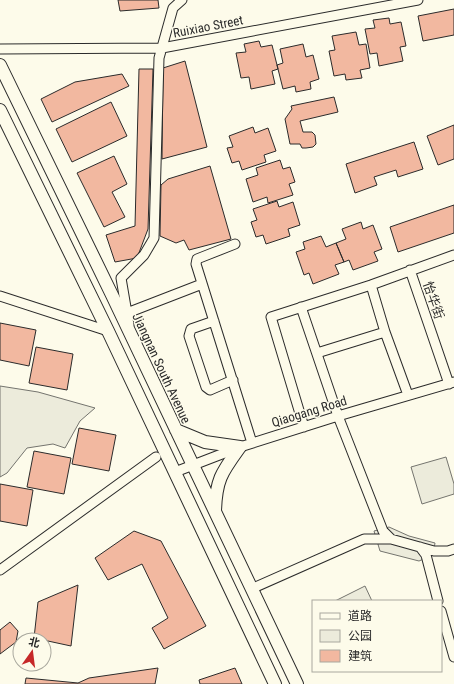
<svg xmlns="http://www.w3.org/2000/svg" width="454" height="684" font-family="'Roboto Condensed','Noto Sans SC',sans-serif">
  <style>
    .green { fill: #ecebdb; stroke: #74746e }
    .building { fill: #f2b8a0; stroke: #2b2b2b }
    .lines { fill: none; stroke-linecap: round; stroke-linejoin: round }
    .minor-casing { stroke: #2b2b2b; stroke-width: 11 }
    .major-casing { stroke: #2b2b2b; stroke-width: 14 }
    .minor { stroke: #fdfbea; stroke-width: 9 }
    .major { stroke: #fdfbea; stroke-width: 12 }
    .labels { text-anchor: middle; stroke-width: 3; stroke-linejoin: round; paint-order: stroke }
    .street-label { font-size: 13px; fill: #2b2b2b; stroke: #fdfbea }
  </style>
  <rect width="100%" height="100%" fill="#fdfbea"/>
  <path class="green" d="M 0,386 L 38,392 L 95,408 L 80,421 L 65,448 L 53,444 L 27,448 L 7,473 L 0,477 Z
    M 446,457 L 454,484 L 454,494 L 422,504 L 411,467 Z
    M 389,527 L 409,536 L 435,543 L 433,555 L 419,561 L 380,551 L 374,531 Z
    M 365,586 L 372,601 L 335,601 Z"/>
  <path class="building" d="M 118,0 L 158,0 L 159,8 L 120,11 Z
    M 454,9 L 454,35 L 423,41 L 418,16 Z
    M 389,18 L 390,24 L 401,22 L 406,46 L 400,47 L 403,61 L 379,66 L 377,53 L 370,54 L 365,29 L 375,28 L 373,20 Z
    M 356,32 L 359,45 L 366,44 L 370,68 L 360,70 L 362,78 L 346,80 L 345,74 L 334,76 L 329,51 L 335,50 L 332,36 Z
    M 259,41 L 261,47 L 272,45 L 278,69 L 272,71 L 275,84 L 251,89 L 249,77 L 241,78 L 236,53 L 246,52 L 244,44 Z
    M 303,44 L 306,57 L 313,55 L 319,79 L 310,82 L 311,89 L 296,92 L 295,86 L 283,89 L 277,65 L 283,63 L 280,49 Z
    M 185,61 L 207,147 L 162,159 L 163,68 Z
    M 139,69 L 153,69 L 148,229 L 137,258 L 115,262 L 106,235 L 135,226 Z
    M 122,74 L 129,86 L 52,122 L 41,99 L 75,82 Z
    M 334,97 L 338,112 L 300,121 L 303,132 L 312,132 L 315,135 L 316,144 L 313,147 L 306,148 L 302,148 L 300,144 L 290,144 L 285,119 L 292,109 L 291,106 Z
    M 111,102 L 127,136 L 72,162 L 56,129 Z
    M 454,125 L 454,159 L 438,165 L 427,136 Z
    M 253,127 L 255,133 L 268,128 L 276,151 L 264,155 L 266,162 L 242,170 L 239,161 L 232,163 L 227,148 L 233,147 L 229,136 Z
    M 414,142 L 423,169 L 398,177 L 396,170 L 374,177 L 377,185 L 355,193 L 346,164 Z
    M 114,156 L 127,184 L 112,192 L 125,217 L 104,227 L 77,173 Z
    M 280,160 L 283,169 L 290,167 L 295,182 L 289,184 L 293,195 L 268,203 L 267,197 L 253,202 L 246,179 L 258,175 L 256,168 Z
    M 210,166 L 231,239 L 189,250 L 184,240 L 176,243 L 160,236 L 161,185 L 168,179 Z
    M 277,201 L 279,207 L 293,202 L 300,225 L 288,229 L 290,236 L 266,244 L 263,235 L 256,237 L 251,222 L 257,220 L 253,209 Z
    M 454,205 L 454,233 L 398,252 L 390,227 Z
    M 361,222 L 363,229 L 373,225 L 382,249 L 374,252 L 378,261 L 353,270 L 349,260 L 344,262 L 336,243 L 346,239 L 342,229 Z
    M 321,236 L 326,247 L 336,243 L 344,262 L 335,265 L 339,274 L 313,284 L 309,273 L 304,275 L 296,252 L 305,249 L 303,242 Z
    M 0,323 L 36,330 L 29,366 L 0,360 Z
    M 36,347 L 73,354 L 67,390 L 29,383 Z
    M 79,428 L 116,435 L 109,471 L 72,464 Z
    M 34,451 L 71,458 L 64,494 L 27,487 Z
    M 0,484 L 33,490 L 27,526 L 0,521 Z
    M 134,531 L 161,541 L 206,626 L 164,649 L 152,628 L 168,618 L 142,564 L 108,580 L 95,558 Z
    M 78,585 L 71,646 L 34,638 L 38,602 Z
    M 10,622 L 18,631 L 16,642 L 0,654 L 0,630 Z
    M 158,668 L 155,684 L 25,684 L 26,678 L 78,683 L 89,678 Z
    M 235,668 L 242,684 L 200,684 L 199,680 Z"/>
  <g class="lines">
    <g class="minor-casing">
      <path id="minor" d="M 0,49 L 162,48 L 418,0
        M 235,244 L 197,259 L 196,264 L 252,443
        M 410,270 L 449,384
        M 371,285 L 385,332 L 408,395
        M 0,296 L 108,331
        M 301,307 L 338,416 L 383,531 L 391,539 L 434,551 L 448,551 L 454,549
        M 127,313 L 202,284
        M 214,321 L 191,329 L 189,336 L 206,387 L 210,390 L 233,380
        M 129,325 L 121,278 L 144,255 L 154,238 L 159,58 L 173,8 L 182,0
        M 317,353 L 385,332
        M 304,427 L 271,317 L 371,285 L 454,255
        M 175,472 L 240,447 L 338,416 L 454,382
        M 420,547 L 426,555 L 438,601
        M 0,570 L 156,457
        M 251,589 L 364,539 L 391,539
        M 441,611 L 454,657"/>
    </g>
    <g class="major-casing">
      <path id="major" d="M 0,65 L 112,295 L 297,684
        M 0,110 L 108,331 L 275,684
        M 176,430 L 205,442 L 240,447
        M 215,511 C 216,479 222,472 240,447"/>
    </g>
    <use href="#minor" class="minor"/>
    <use href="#major" class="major"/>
  </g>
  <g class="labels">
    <g class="street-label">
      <text transform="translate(208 26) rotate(-11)" y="5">Ruixiao Street</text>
      <text transform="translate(434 300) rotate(71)" y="5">怡华街</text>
      <text transform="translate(162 368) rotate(65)" y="5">Jiangnan South Avenue</text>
      <text transform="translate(309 411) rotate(-17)" y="5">Qiaogang Road</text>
    </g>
  </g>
  <rect x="312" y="600" width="130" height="72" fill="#fdfbea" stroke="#a9a89e"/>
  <rect x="320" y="613" width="20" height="6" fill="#fdfbea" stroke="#a9a89e"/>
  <text x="348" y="620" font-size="12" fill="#2b2b2b">道路</text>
  <rect x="320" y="630" width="20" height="12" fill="#ecebdb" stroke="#a9a89e"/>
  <text x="348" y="640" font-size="12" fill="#2b2b2b">公园</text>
  <rect x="320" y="650" width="20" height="12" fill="#f2b8a0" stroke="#a9a89e"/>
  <text x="348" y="660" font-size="12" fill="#2b2b2b">建筑</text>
  <g transform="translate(32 652) rotate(14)"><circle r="19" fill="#fdfbea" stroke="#a9a89e"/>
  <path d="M0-3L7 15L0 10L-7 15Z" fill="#c62828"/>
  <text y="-6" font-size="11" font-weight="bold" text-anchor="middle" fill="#2b2b2b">北</text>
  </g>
</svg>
